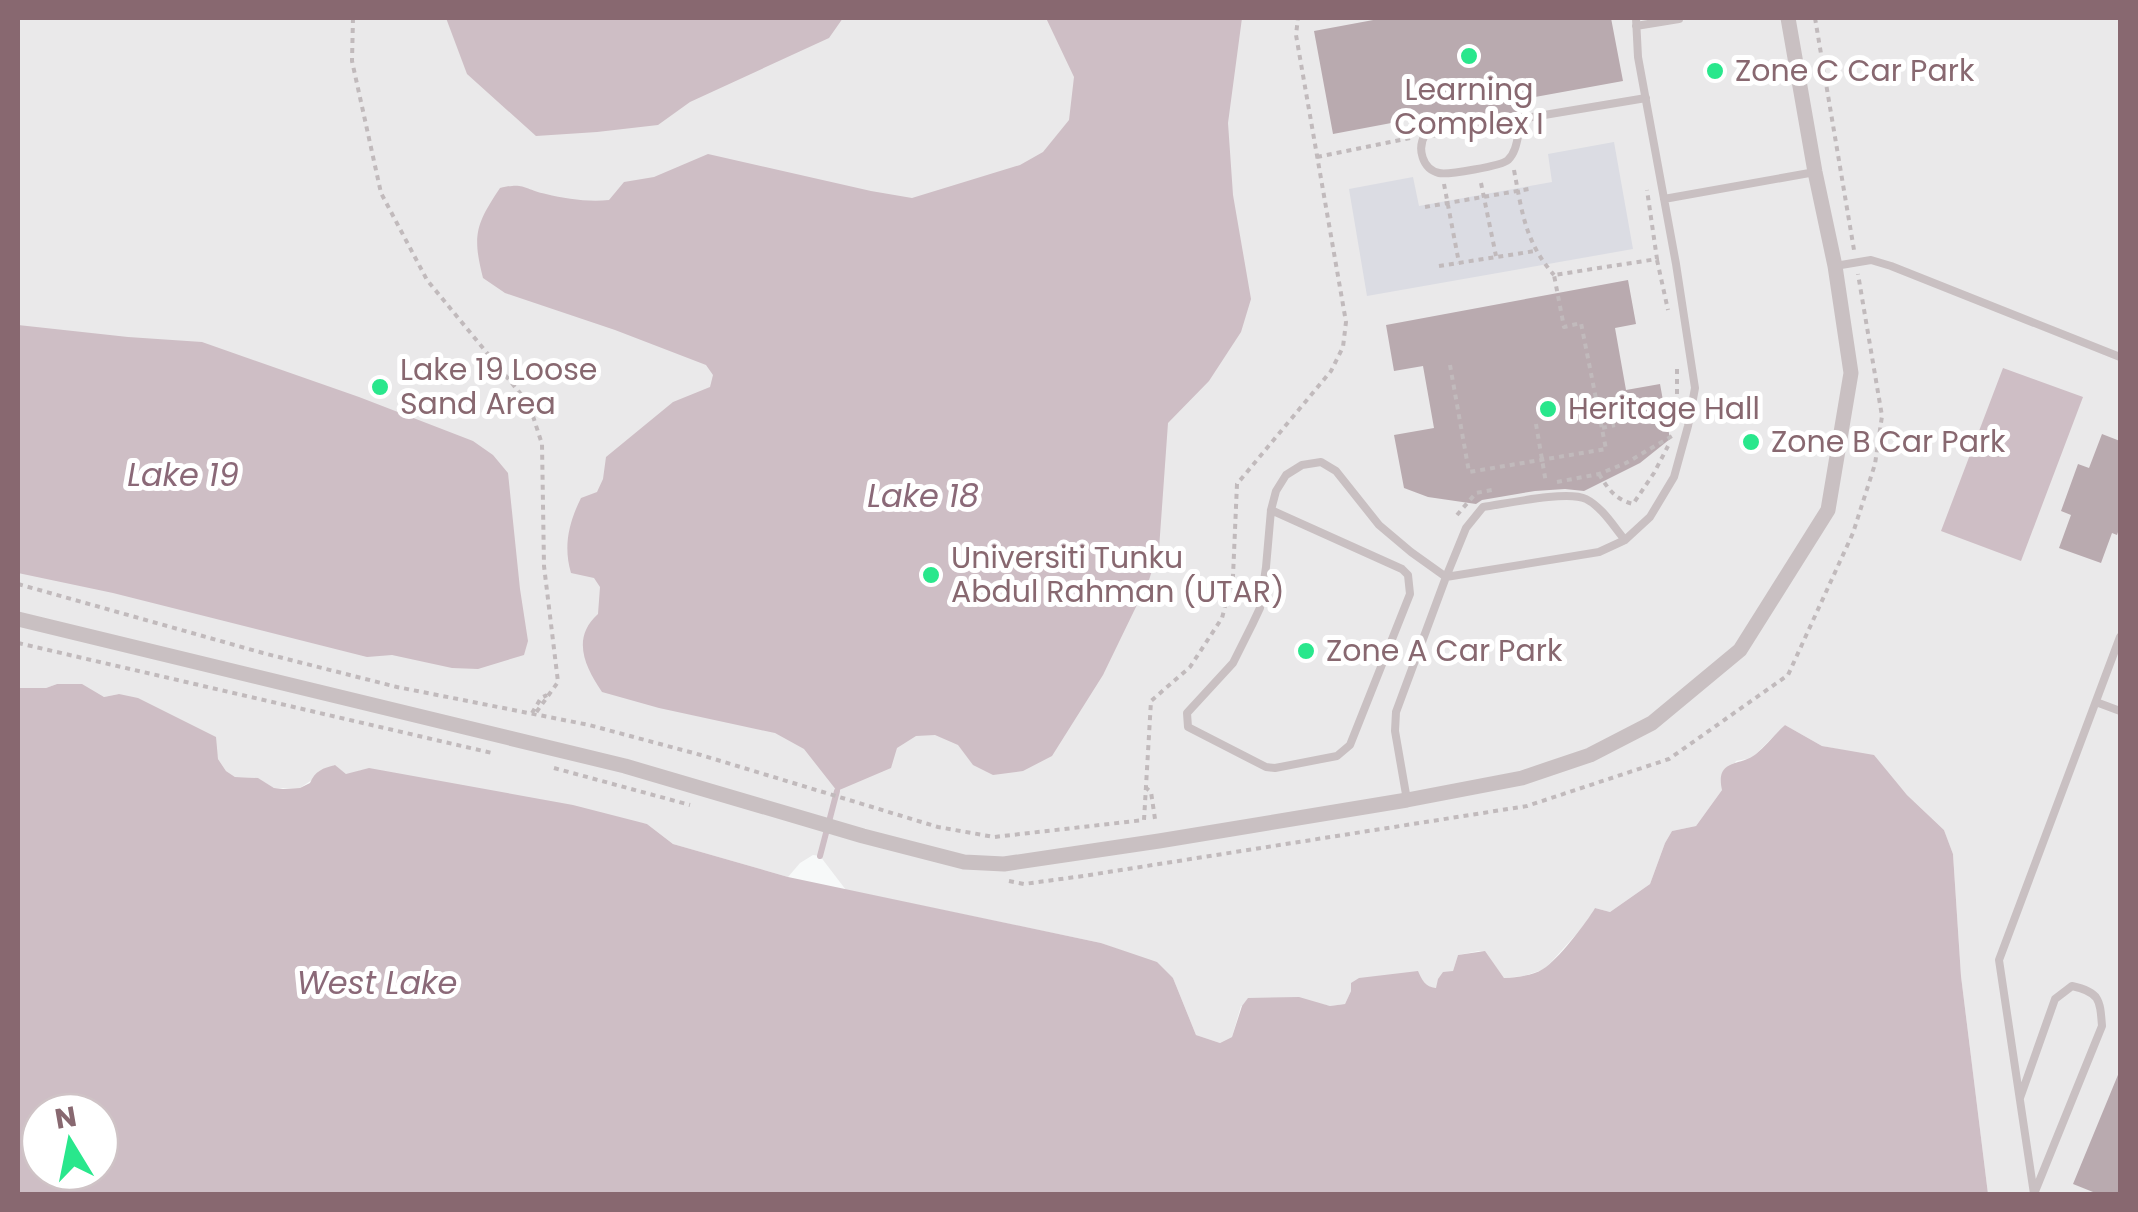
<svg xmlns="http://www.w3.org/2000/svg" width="2138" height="1212" font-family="Poppins,sans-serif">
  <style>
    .built { fill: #eae9ea }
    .green { fill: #dbdce3 }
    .water { fill: #cebec5; fill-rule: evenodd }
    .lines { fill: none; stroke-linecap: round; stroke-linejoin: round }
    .stream { stroke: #cebec5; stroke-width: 6 }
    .building { fill: #b9aaaf }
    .path { stroke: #c1babc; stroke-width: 4; stroke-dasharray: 5 5; stroke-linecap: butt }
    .service { stroke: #c9c0c2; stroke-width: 8 }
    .minor { stroke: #c9c0c2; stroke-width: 15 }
    .poi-dot { fill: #29e78c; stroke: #fff; stroke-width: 4 }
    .labels { text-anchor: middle; stroke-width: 10; stroke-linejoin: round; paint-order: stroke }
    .poi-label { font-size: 30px; fill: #886870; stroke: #fff; text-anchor: start }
    .water-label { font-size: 32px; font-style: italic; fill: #8b6978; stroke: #fff }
  </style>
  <rect width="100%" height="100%" fill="#f7f9f9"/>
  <path class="built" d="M 18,18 L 2120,18 L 2120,1194 L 1988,1194 L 1961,976 L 1953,854 L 1944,830 L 1907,795 L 1873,756 L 1822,746 L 1785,725 L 1752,758 L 1736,761 L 1722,790 L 1696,826 L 1672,831 L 1665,843 L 1650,884 L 1610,912 L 1595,908 L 1589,920 L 1545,969 L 1524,976 L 1504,978 L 1485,952 L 1479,951 L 1458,955 L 1453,971 L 1437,988 L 1429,987 L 1423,982 L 1351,991 L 1345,1004 L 1330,1006 L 1317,1003 L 1241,1006 L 1232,1037 L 1220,1043 L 1196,1035 L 1173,978 L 1128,953 L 1101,943 L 846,890 L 820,856 L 813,855 L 800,863 L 788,877 L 673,844 L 647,824 L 361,770 L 352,774 L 346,774 L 334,765 L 300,788 L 274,788 L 257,778 L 235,777 L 226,771 L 218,759 L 215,747 L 119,694 L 104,697 L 57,684 L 46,688 L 18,688 Z"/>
  <path class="green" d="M 1614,142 L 1633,249 L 1367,296 L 1349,189 L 1413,177 L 1419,206 L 1552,182 L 1548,154 Z"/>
  <path class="water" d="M 446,18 L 843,18 L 829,38 L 690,102 L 658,125 L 597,132 L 536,136 L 467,74 Z
    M 1046,18 L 1242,18 L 1228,123 L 1233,195 L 1251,299 L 1241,332 L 1209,381 L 1168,423 L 1159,549 L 1149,580 L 1103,675 L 1052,756 L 1023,771 L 993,775 L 973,765 L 958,745 L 935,735 L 916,736 L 897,748 L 891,768 L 837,791 L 804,749 L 775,733 L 659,708 L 602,692 C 585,667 571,638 598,614 L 600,587 L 594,578 L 571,573 C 563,546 569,522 581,498 L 597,492 L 603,479 L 606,457 L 673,402 L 710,387 L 713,375 L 706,365 L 615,330 L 505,293 L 483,278 C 472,235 476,224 500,188 C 525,182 523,189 546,194 C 566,199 588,202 609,200 L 624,182 L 654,177 L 708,154 L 871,191 L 912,198 L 1020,165 L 1043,152 L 1069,120 L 1074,77 Z
    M 18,325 L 128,337 L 202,342 L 359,397 L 473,441 L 493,455 L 508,473 L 520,589 L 528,641 L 524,655 L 478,669 L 452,668 L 392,655 L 367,657 L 113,593 L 18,573 Z
    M 2003,368 L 2083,397 L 2021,561 L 1941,531 Z
    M 57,684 L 82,684 L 104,697 L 119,694 L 138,698 L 216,737 L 218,759 L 226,771 L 235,777 L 258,778 L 274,788 L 283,789 L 300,788 L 310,783 C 315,771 323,768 335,765 L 346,774 L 369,768 L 573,805 L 647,824 L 673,844 L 788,877 L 1101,943 L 1157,962 L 1173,978 L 1196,1035 L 1220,1043 L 1232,1037 L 1242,1006 L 1248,998 L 1299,997 L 1330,1006 L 1345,1004 L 1351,991 L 1351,983 L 1359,978 L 1418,971 C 1422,980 1425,987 1436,988 L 1438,979 L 1443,972 L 1453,971 L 1458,955 L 1485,951 L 1504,978 C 1517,977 1532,976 1543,969 C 1557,961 1587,922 1595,908 L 1610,912 L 1650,884 L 1665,843 L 1672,831 L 1696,826 L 1722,790 C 1715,758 1740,767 1756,754 C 1766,746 1775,734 1785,725 L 1822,746 L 1874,755 L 1907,795 L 1944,830 L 1953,854 L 1961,976 L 1988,1194 L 18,1194 L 18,688 L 46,688 ZM 100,1112 L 100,1172 L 40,1172 L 40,1112 Z"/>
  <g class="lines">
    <path class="stream" d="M 820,856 L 837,791"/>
  </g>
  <path class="building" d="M 1384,18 L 1611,18 L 1623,81 L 1518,100 L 1520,110 L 1518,112 L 1441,125 L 1439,114 L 1333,134 L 1314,31 Z
    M 1628,280 L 1636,324 L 1615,328 L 1626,390 L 1660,384 L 1670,439 L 1640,463 L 1584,491 L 1565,489 L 1535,491 L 1482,500 L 1476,504 L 1428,497 L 1404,488 L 1394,435 L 1434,428 L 1423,366 L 1394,371 L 1386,325 Z
    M 2102,434 L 2120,441 L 2120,526 L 2117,535 L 2112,533 L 2101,563 L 2059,548 L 2071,515 L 2061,511 L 2078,464 L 2089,468 Z
    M 2120,1070 L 2120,1194 L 2098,1194 L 2073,1184 Z"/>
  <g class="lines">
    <path class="path" d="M 353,18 L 352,61 L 381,193 L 427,280 L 529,404 L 542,444 L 544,566 L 558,682 L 535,714
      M 1815,18 L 1854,250
      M 1317,157 L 1410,138
      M 1514,170 C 1522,212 1525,242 1554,275
      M 1481,183 L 1496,256
      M 1444,184 L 1459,263
      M 1425,207 L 1529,189
      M 1657,260 L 1668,310
      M 1439,266 L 1535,251
      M 1450,365 L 1469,472 L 1606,449 L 1581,323 L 1564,327 L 1554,275 L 1657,259 L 1647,190
      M 1677,404 L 1677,368
      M 1536,424 L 1546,483
      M 1602,428 L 1615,425
      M 1599,474 C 1608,489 1616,500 1633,504 L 1654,473 L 1668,446
      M 1557,482 L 1599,474 L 1626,463 L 1672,436
      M 1457,515 L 1476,493 L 1492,490
      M 18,584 L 263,653 L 397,687 L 589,725 L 701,755 L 938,827 L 994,837 L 1144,820 L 1151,701 L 1190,667 L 1222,618 L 1233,576 L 1237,484 L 1331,371 L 1343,347 L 1346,322 L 1296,35 L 1298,18
      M 18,643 L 492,753
      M 532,713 L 541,698 L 547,695
      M 554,768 L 690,805
      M 1145,787 L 1151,792 L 1155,819
      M 1009,881 L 1024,884 L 1083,876 L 1527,806 L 1669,759 L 1788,675 L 1853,533 L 1875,464 L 1882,416 L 1858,274"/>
    <path class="service" d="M 1636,26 L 1679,19
      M 1524,116 C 1517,129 1519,150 1508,160 C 1502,166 1447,175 1439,173 C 1422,169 1417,148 1425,135 L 1646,98
      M 1664,199 L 1815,172
      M 1835,266 L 1871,260 L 1891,266 L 2120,357
      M 1271,510 L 1402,569 L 1408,575 L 1410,594 L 1350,745 L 1337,756 L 1275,768 L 1266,767 L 1188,727 L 1187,713 L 1233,663 L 1252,625 L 1260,608 L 1266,567 L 1271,510 L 1276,491 L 1286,475 L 1302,465 L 1321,462 L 1336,471 L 1379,525 L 1411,552 L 1446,577 L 1466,528 L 1483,507 C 1505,504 1567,490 1586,499 C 1602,507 1614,527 1625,540
      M 2096,702 L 2120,711
      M 1407,800 L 1395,731 L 1396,712 L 1446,577 L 1599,552 L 1625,540 L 1650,517 L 1674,477 L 1688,426 L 1695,388 L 1676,264 L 1638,57 L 1636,18
      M 2020,1098 L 2055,999 L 2072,986 C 2100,992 2100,1000 2102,1026 L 2034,1194
      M 2034,1194 L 1999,960 L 2120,637"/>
    <path class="minor" d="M 18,619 L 625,766 L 863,836 L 964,862 L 1004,864 L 1159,841 L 1407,800 L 1522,778 L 1590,755 L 1652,723 L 1740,650 L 1828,510 L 1851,373 L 1835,266 L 1815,172 L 1788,18"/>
  </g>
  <g class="poi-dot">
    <circle cx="1469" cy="56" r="10"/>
    <circle cx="1715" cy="71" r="10"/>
    <circle cx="380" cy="387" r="10"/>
    <circle cx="1548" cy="409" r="10"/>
    <circle cx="1751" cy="442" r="10"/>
    <circle cx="931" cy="575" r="10"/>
    <circle cx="1306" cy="651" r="10"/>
  </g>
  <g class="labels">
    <g class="poi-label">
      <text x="1735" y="81">Zone C Car Park</text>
      <text x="1469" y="100" text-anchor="middle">Learning<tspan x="1469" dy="34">Complex I</tspan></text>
      <text x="400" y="380">Lake 19 Loose<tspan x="400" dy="34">Sand Area</tspan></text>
      <text x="1568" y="419">Heritage Hall</text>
      <text x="1771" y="452">Zone B Car Park</text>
      <text x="951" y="568">Universiti Tunku<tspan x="951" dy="34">Abdul Rahman (UTAR)</tspan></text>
      <text x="1326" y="661">Zone A Car Park</text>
    </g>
    <g class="water-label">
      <text x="183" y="486">Lake 19</text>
      <text x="923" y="507">Lake 18</text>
      <text x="377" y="994">West Lake</text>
    </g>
  </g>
  <rect width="2138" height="1212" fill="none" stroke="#886870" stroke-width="40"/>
  <g transform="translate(70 1142) rotate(350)"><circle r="48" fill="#ffffff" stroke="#cfc3c6" stroke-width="2.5"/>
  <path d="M0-8L18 38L0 25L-18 38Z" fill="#29e78c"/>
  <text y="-15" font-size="28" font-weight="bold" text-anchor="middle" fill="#886870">N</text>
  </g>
</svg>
